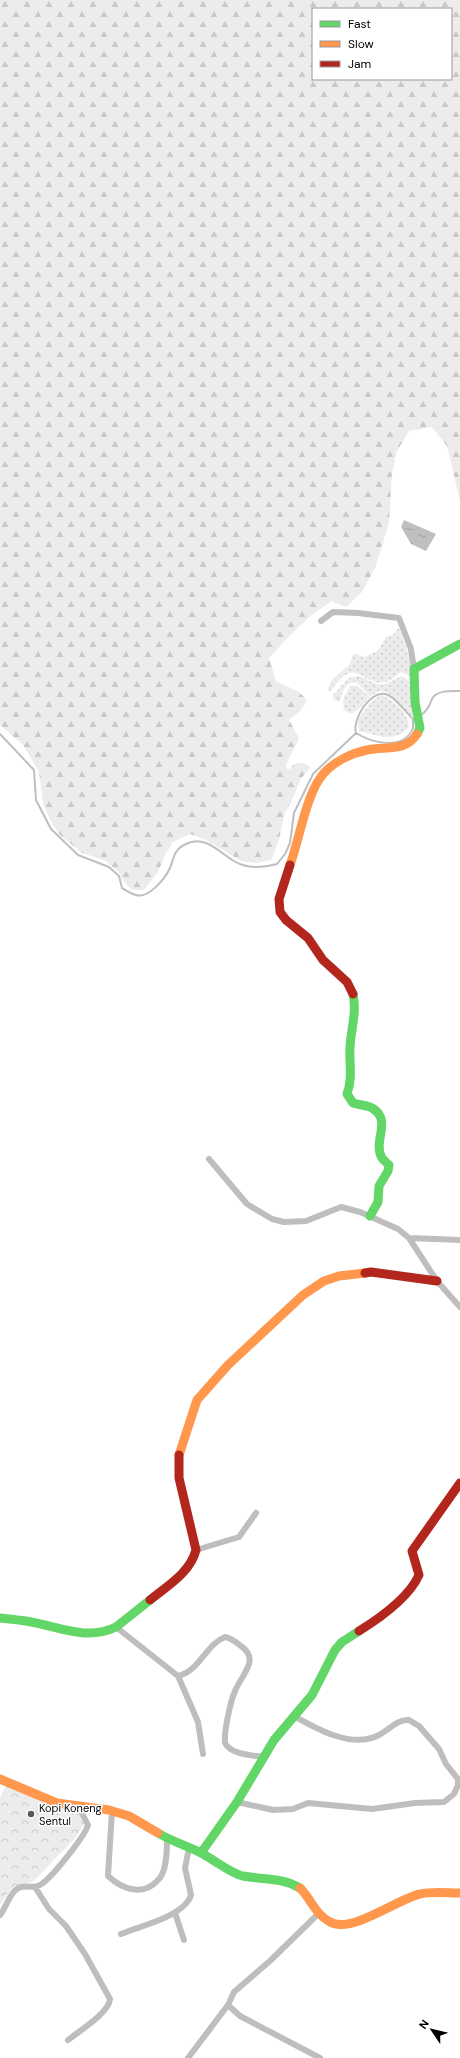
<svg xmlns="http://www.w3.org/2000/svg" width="460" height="2058" font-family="'DM Sans',sans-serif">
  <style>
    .grass { fill: url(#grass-dots) }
    .forest { fill: url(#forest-firs); fill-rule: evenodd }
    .park { fill: url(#park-crowns) }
    .water { fill: url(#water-ripples) }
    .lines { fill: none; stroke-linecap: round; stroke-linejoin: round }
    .stream { stroke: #bfbfbf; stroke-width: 2 }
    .street { stroke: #bebebe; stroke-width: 6 }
    .fast { stroke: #63d668; stroke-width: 9 }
    .slow { stroke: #ff974d; stroke-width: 9 }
    .jam { stroke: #b3261e; stroke-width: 9 }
    .poi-dot { fill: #595959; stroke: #fff; stroke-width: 1.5 }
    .labels { text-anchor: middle; stroke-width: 3; stroke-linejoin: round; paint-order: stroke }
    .poi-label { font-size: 11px; fill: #000; stroke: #fff; text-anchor: start }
  </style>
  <defs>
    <pattern id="grass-dots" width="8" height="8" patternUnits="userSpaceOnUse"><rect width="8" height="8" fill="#ececec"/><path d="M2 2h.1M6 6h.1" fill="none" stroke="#c9c9c9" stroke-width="1.8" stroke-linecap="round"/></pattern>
    <pattern id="forest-firs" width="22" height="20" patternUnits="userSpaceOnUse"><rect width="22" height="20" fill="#ececec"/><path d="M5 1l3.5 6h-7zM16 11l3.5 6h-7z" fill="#c9c9c9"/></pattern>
    <pattern id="park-crowns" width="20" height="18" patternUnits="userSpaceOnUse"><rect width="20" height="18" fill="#ececec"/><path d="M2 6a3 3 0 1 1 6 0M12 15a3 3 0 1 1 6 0" fill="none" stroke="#c9c9c9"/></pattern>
    <pattern id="water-ripples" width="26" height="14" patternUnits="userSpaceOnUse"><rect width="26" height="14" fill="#bfbfbf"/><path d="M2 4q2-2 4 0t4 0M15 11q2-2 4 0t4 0" fill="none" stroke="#a2a2a2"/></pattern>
  </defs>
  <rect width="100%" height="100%" fill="#fff"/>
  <path class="grass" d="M 399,627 L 410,658 L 412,678 L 401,672 C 396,675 392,681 385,682 C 361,687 357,652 330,692 L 328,688 L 332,680 L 350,664 L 354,653 L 364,657 L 378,651 L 386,637 L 394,634 Z
    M 360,676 C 384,689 380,686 402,676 L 412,683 L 413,716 C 399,713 399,693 380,691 L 370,696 L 356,682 C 345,682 342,692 340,702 L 334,700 L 332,696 L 349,678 Z
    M 350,686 L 357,686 L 370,697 L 360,708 L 351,714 L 344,710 L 343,700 Z
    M 381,695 C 393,699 409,713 409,727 C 392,745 377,734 359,731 L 358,720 L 371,702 Z"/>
  <path class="forest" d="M 0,0 L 460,0 L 460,501 L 447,446 L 432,427 L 409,431 L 397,451 L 392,473 L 389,523 L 375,568 L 362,592 L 346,607 L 332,601 C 306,617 289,636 269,658 L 276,681 L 299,692 L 307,700 L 301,710 L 289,720 L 299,738 L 286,765 L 287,769 L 290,769 C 295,762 300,761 308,765 L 310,768 L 300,780 L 294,796 L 285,813 L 278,843 L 271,860 L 257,863 L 241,861 L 206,840 L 190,834 L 173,842 L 165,855 L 158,872 L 144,890 L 132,890 L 124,882 L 118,871 L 104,860 L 82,853 L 60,835 L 50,820 L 43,803 L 39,772 L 23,745 L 0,725 ZM 313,9 L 451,9 L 451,79 L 313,79 Z"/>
  <path class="park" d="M 6,1785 L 80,1814 L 85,1823 L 75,1838 L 34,1881 L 11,1889 L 0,1905 L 0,1798 Z"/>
  <path class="water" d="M 404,520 L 436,534 L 426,551 L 411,544 L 401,527 Z"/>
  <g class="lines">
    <path class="stream" d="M 421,715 C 428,710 429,706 432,699 C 436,690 452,691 460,691
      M 356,733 C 352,719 370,691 385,694 C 395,696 405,712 413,719
      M 0,734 L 34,770 L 36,800 L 51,829 L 78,855 L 109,867 L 119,876 L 122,888 C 126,890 131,894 136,895 C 148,899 165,879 170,868 C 174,858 174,849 186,844 C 208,833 223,858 240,864 C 252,869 265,867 277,864 L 285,854 L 290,843 L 294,813 L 313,774 L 356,733 C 372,743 404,751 413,728 L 413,719 L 416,718"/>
    <path class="street" d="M 321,621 L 333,612 L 358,613 L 399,618 L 411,649 L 414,669
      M 209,1159 L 247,1204 L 272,1219 L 284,1222 L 306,1221 L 341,1207 L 360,1212 L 398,1229 L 409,1238 L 437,1281 L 460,1307
      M 409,1238 L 460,1240
      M 196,1550 L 239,1537 L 256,1513
      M 116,1627 L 178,1676 L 198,1722 L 203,1754
      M 178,1676 C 200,1671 206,1644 225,1637 C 231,1638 236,1642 241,1646 C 261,1660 241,1675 235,1691 C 230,1703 224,1731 225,1743 C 231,1755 252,1755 264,1757
      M 237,1802 L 273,1810 L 293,1809 L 308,1803 L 372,1809 L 415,1803 L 444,1802 L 454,1794 L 458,1785 L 458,1779 L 446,1764 L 439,1749 L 419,1726 L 409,1720 C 397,1719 389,1730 379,1735 C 352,1749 317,1729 294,1716
      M 112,1811 L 108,1876 C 122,1889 143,1897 158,1880 C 167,1872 167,1850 167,1838
      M 35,1887 L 49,1909 L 66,1926 L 85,1954 L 110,1999 C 109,2013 79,2031 68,2040
      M 175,1913 L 184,1940
      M 318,1914 L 271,1960 L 234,1992 L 228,2005 L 240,2016 L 320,2058
      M 0,1915 C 6,1908 9,1894 17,1889 C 23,1884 33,1889 40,1885 C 51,1879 85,1836 88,1825 L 79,1807
      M 121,1934 C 140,1926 185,1916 191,1895 L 185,1868 L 189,1848
      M 188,2058 L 228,2005"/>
    <path class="fast" d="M 417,734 L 420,728 L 415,702 L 414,669 L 460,644
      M 353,994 C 357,1013 351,1029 350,1047 C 349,1064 353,1078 347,1094 L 353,1103 C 359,1105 366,1105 372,1108 C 393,1120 372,1142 382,1158 C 384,1161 387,1163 389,1165 L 388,1171 L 379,1186 L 378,1202 L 370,1216
      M 0,1618 C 10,1619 21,1620 31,1622 C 60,1627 87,1641 116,1627 L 150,1600
      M 158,1833 C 173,1842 188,1846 203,1854 C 214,1860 232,1874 243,1876 C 264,1880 281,1877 300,1888
      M 201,1853 L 237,1802 L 274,1740 L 312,1695 L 335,1650 L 342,1642 L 359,1631"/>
    <path class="slow" d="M 290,865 C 300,838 306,793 324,773 C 335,761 352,753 367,750 C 385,746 406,752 417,734
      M 179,1455 L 197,1400 L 228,1365 L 303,1295 L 324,1281 L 339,1276 L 365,1273
      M 0,1779 L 57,1803 L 109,1810 L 129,1816 L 158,1833
      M 300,1888 C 311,1899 315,1914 330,1922 C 352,1934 397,1899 420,1894 C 432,1891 448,1893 460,1893"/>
    <path class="jam" d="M 290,865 L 279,899 L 280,912 L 286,920 L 308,938 L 323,960 L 347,982 L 353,994
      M 365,1273 L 371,1272 L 437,1281
      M 150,1600 C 167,1586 190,1573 196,1550 L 179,1478 L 179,1455
      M 359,1631 C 380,1618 409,1597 419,1575 L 412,1551 L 460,1483"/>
  </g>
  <circle class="poi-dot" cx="31" cy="1814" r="4"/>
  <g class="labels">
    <g class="poi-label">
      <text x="39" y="1812">Kopi Koneng<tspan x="39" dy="13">Sentul</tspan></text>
    </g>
  </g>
  <rect x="312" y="8" width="140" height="72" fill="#ffffff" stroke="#999999"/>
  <rect x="320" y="21" width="20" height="6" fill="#63d668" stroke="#999999"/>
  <text x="348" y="28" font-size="12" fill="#000000">Fast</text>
  <rect x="320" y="41" width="20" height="6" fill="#ff974d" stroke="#999999"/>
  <text x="348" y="48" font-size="12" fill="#000000">Slow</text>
  <rect x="320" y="61" width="20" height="6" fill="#b3261e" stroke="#999999"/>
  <text x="348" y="68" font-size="12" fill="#000000">Jam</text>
  <g transform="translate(432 2030) rotate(305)" stroke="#ffffff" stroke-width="3" paint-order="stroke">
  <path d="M0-3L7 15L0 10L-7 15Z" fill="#000000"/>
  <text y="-6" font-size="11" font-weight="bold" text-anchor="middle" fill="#000000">N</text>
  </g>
</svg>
